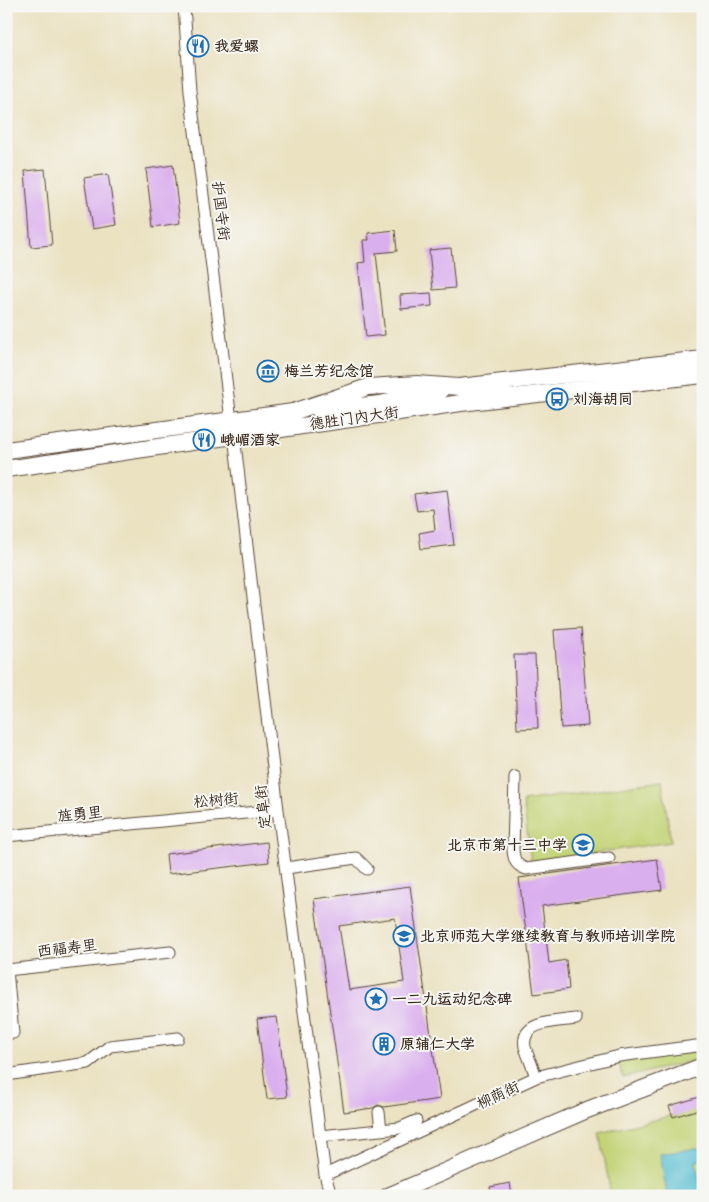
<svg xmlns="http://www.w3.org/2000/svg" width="709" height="1202" font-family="Kalam,'LXGW WenKai TC',sans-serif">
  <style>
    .green { fill: #c2d375; stroke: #7e7e4a }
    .water { fill: #55bdd2; stroke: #487478 }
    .building { fill: #daafee; fill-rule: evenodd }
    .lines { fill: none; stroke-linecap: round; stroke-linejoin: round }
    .street-casing { stroke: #554637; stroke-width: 13 }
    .secondary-casing { stroke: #554637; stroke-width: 18 }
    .street { stroke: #fff; stroke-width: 11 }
    .secondary { stroke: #fff; stroke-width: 16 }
    .labels { text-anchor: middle; stroke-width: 4; stroke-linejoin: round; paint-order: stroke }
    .poi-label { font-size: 15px; font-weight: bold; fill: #3b2a1e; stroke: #f6f6f2; text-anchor: start }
    .street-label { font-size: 15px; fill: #3b2a1e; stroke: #f6f6f2 }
  </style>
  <rect width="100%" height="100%" fill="#f6f6f2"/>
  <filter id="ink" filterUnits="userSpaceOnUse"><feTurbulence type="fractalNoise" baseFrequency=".02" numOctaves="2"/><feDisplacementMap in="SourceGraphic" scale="10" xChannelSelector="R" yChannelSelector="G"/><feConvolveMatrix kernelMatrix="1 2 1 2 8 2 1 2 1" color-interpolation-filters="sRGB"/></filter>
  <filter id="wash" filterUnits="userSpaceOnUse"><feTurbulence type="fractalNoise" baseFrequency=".0096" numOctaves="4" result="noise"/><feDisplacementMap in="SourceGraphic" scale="20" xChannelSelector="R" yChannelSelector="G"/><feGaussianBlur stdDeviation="1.12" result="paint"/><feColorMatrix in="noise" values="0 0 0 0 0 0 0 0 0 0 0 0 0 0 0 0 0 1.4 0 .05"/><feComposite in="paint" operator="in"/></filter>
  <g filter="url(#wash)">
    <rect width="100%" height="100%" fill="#ebe2c2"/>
    <path class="green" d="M 662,781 L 671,842 L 531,862 L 523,801 Z
      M 693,1052 L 697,1056 L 695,1060 L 623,1078 L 618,1060 Z
      M 703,1108 L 703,1196 L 611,1196 L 600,1133 Z"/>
    <path class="water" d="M 703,1147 L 703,1160 L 696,1161 L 700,1184 L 703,1184 L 703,1195 L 667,1196 L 660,1154 Z"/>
    <g id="blocks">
      <path class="building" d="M 173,165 L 180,223 L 153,227 L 146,169 Z
        M 45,169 L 52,245 L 31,247 L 25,171 Z
        M 108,174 L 116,225 L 92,229 L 84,178 Z
        M 395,230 L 397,251 L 376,253 L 385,335 L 366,337 L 358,263 L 365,262 L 363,240 L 369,240 L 368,233 Z
        M 451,248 L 455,288 L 433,290 L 429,250 Z
        M 431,293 L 432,306 L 401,309 L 400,295 Z
        M 447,490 L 454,545 L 421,549 L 419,533 L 435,530 L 433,509 L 417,511 L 414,494 Z
        M 581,628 L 588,726 L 561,728 L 554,630 Z
        M 514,655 L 535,655 L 538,728 L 517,729 Z
        M 267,842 L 269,862 L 168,874 L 166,854 Z
        M 657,859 L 662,890 L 542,906 L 549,963 L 566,960 L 569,989 L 534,994 L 519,878 Z
        M 410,886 L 440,1099 L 384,1107 L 378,1105 L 373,1108 L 344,1112 L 314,899 ZM 395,918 L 404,982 L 349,990 L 339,926 Z
        M 277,1017 L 287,1097 L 267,1099 L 257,1019 Z
        M 703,1096 L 703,1108 L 673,1117 L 669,1106 Z
        M 510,1183 L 512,1196 L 491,1196 L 490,1187 Z"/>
    </g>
  </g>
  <g filter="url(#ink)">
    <use href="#blocks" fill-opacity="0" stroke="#554637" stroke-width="1"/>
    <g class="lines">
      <g class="street-casing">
        <path id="street" d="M 184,6 L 190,91 L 231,420
          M 234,435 L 278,810 L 325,1175 L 331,1196
          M 515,777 L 513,850 C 514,861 516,865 526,869 L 609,858
          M 6,836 L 278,810
          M 286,868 L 356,858 L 367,869
          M 6,1033 L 13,1033 L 7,970 L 170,952
          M 6,1075 L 88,1063 L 110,1046 L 178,1038
          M 536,1077 C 533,1067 528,1057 525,1047 C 520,1020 557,1022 576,1019
          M 379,1112 L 381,1130
          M 320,1136 L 400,1128 L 416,1121
          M 325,1175 L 536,1077 L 619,1056 L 696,1046 L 703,1048"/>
      </g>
      <g class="secondary-casing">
        <path id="secondary" d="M 319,410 L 380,404 L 440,391
          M 6,450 L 293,412 L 368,387 L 417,384 L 459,387 L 703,359
          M 6,469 L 461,403 L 703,375
          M 388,1196 L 587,1110 L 703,1066"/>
      </g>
      <use href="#street" class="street"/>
      <use href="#secondary" class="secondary"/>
    </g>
  </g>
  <defs>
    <g id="restaurant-ring" transform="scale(1.125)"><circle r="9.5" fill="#f6f6f2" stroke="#1f6fb2" stroke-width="1.5"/><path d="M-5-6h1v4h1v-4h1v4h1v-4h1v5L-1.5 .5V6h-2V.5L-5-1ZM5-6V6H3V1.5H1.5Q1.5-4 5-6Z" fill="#1f6fb2"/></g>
    <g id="museum-ring" transform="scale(1.125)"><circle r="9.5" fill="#f6f6f2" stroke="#1f6fb2" stroke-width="1.5"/><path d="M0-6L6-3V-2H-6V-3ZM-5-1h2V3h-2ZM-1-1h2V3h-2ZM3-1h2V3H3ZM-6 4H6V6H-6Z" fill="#1f6fb2"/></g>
    <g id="bus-ring" transform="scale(1.125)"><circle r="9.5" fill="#f6f6f2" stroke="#1f6fb2" stroke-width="1.5"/><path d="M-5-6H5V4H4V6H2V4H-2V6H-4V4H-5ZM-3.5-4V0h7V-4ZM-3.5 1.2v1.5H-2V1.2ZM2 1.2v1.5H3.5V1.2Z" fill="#1f6fb2"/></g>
    <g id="school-ring" transform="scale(1.125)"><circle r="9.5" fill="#f6f6f2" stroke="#1f6fb2" stroke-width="1.5"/><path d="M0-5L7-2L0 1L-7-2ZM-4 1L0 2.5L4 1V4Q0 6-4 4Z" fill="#1f6fb2"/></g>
    <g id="university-ring" transform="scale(1.125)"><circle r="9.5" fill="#f6f6f2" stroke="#1f6fb2" stroke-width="1.5"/><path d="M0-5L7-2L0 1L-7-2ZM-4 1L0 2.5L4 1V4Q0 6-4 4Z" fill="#1f6fb2"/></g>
    <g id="sight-ring" transform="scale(1.125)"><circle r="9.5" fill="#f6f6f2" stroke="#1f6fb2" stroke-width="1.5"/><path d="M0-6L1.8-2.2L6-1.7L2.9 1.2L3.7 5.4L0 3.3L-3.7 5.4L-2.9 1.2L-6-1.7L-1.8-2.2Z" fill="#1f6fb2"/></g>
    <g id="building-ring" transform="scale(1.125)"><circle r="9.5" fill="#f6f6f2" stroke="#1f6fb2" stroke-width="1.5"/><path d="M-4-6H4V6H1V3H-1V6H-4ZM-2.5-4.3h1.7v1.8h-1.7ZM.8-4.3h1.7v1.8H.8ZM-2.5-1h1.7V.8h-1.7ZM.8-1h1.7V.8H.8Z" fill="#1f6fb2"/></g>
  </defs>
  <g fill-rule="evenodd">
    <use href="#restaurant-ring" x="198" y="46"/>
    <use href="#museum-ring" x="268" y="371"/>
    <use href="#bus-ring" x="557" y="399"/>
    <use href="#restaurant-ring" x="204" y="440"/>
    <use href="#school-ring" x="583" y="845"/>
    <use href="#university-ring" x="404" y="936"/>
    <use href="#sight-ring" x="376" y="999"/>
    <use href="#building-ring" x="384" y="1044"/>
  </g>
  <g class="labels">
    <g class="poi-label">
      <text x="214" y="51">我爱螺</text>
      <text x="284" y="376">梅兰芳纪念馆</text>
      <text x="573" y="404">刘海胡同</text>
      <text x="220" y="445">峨嵋酒家</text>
      <text x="567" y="850" text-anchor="end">北京市第十三中学</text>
      <text x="420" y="941">北京师范大学继续教育与教师培训学院</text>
      <text x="392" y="1004">一二九运动纪念碑</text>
      <text x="400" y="1049">原辅仁大学</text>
    </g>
    <g class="street-label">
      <text transform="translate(221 211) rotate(83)" y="5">护国寺街</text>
      <text transform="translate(354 418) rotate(-8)" y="5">德胜门内大街</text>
      <text transform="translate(216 800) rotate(-5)" y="5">松树街</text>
      <text transform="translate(263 807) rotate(-97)" y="5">定阜街</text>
      <text transform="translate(80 814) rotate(-6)" y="5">旌勇里</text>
      <text transform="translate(67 948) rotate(-7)" y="5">西福寿里</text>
      <text transform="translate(498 1095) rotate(-25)" y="5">柳荫街</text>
    </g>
  </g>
  <rect width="709" height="1202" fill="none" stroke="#f6f6f2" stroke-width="25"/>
</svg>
